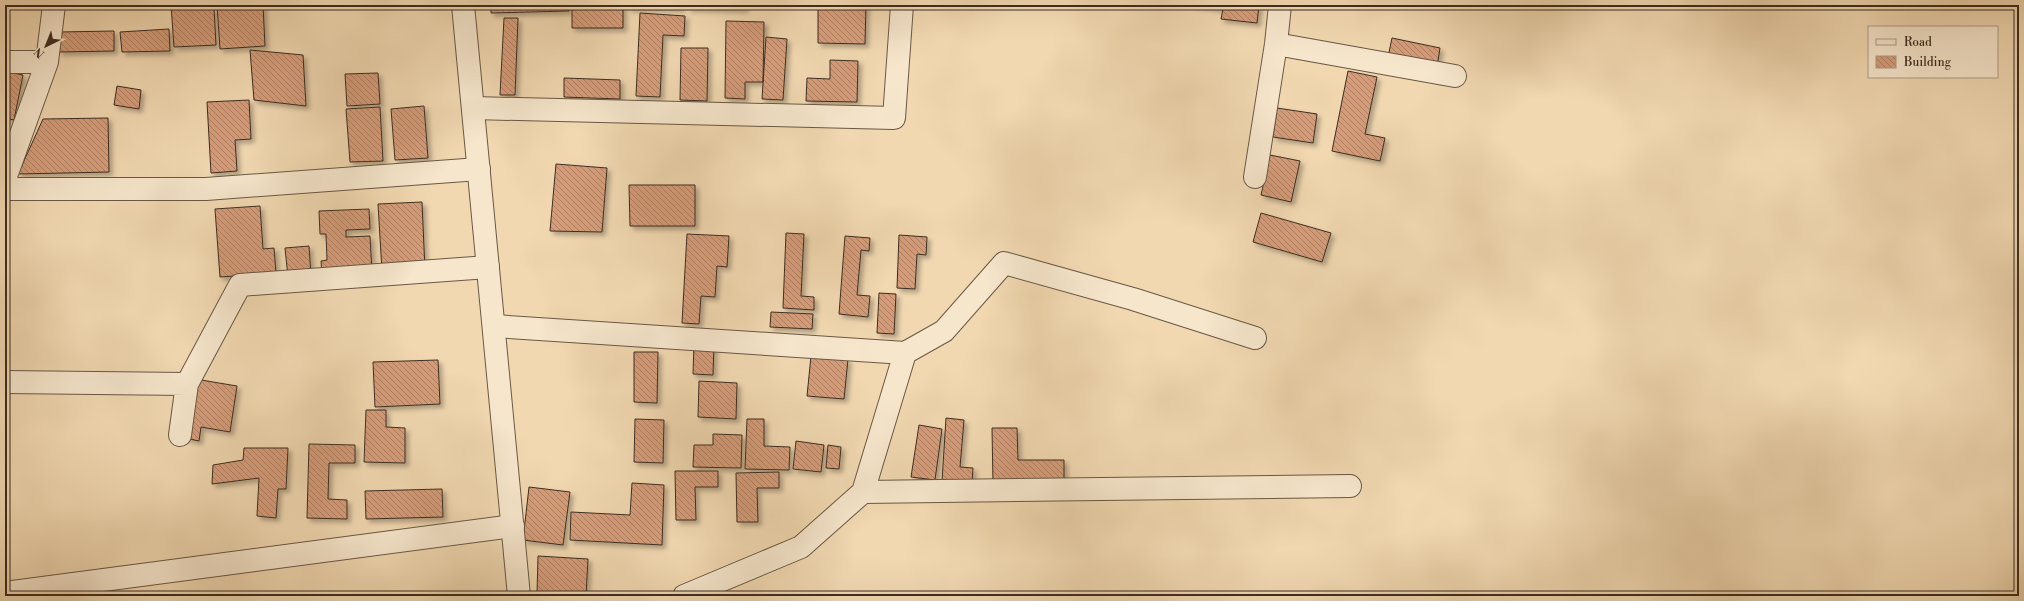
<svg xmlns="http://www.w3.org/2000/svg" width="2024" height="601" font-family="'Libre Bodoni',serif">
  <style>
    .building { fill: url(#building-back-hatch); stroke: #3c2d20; filter: url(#shadow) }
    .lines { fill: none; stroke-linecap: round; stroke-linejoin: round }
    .minor-casing { stroke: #695844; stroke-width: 24 }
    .tertiary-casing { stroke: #695844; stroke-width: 24 }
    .minor { stroke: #f6e6cc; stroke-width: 22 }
    .tertiary { stroke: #f6e6cc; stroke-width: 22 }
  </style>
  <defs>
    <pattern id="building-back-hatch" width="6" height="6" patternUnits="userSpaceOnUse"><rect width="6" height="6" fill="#d69c79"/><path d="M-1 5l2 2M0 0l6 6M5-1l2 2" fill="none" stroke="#af8063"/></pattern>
    <filter id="shadow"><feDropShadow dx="3.5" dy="3.5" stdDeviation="2" flood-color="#0004"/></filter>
  </defs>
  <rect width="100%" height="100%" fill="#f1d8b1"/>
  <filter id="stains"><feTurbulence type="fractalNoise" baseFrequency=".005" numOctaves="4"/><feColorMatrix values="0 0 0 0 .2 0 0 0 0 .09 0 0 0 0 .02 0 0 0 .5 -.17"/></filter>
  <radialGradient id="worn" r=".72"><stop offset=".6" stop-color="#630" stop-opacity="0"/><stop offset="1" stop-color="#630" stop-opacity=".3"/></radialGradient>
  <path class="building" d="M 171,5 L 195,5 L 195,9 L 214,8 L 216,45 L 174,47 Z
    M 217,5 L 263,5 L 265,46 L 220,49 Z
    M 491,5 L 569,5 L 569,11 L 491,13 Z
    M 572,5 L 623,5 L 623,28 L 572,28 Z
    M 628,5 L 681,5 L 681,8 L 628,8 Z
    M 688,5 L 745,5 L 745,9 L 688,8 Z
    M 818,5 L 866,5 L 865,44 L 818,43 Z
    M 1193,5 L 1259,5 L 1257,23 L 1221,19 L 1223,9 Z
    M 640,13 L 685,16 L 684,36 L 663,35 L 660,97 L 636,96 Z
    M 504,18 L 518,18 L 515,95 L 500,95 Z
    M 726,21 L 764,22 L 763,82 L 745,82 L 745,99 L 725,98 Z
    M 169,29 L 170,51 L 122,52 L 120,32 Z
    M 114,31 L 114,51 L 59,52 L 59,32 Z
    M 766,37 L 787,39 L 783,100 L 762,99 Z
    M 1392,38 L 1440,48 L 1437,67 L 1388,57 Z
    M 681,48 L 708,48 L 707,101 L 680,100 Z
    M 250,50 L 303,55 L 306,106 L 254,100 Z
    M 830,60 L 858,61 L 857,102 L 806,101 L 807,78 L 830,79 Z
    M 1348,71 L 1377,77 L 1365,134 L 1385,138 L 1380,161 L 1332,151 Z
    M 8,72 L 23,75 L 14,120 L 5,118 L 5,84 Z
    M 378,73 L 380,104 L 347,106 L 345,74 Z
    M 564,78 L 620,80 L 620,99 L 564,97 Z
    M 117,86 L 141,90 L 139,109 L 114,105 Z
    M 249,100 L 251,139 L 235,140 L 237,171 L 211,173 L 207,102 Z
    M 424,106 L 428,158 L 395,160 L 391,109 Z
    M 380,107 L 383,161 L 350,162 L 346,109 Z
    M 1277,108 L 1317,114 L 1313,143 L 1273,137 Z
    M 108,118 L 109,172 L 18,174 L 43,119 Z
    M 1270,155 L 1300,161 L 1291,202 L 1261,195 Z
    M 556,164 L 607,168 L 602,232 L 550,231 Z
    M 629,185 L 695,185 L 695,226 L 630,226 Z
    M 422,202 L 425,270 L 382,271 L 378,204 Z
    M 260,206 L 263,249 L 274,248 L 276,273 L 220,277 L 215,209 Z
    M 369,209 L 370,229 L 346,230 L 346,237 L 370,236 L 372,272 L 322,274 L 321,261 L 327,260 L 326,234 L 320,234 L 319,211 Z
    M 1261,213 L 1331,233 L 1322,262 L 1253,242 Z
    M 786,233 L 804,234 L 801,296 L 814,297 L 814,310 L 783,308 Z
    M 687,234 L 729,236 L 727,267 L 717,266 L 715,297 L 701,296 L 699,324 L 682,323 Z
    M 899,235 L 927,237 L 926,255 L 917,254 L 915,289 L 897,288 Z
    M 845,236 L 870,238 L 869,251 L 861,250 L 857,295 L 870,296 L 868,317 L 839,314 Z
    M 309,246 L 311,275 L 288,277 L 285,248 Z
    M 879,293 L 896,294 L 894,334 L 877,333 Z
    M 771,312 L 813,314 L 812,329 L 770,327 Z
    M 694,343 L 714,344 L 713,375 L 693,374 Z
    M 634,352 L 658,352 L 657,403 L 634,402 Z
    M 811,356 L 848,359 L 844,399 L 807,396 Z
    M 438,360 L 440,404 L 375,407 L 373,362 Z
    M 195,379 L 237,386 L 230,432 L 201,427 L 199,441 L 185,438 Z
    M 699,381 L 737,383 L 736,419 L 698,417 Z
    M 366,410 L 386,410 L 386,427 L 405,428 L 405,463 L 364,462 Z
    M 946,418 L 964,420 L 960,467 L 973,468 L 972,483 L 942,481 Z
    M 635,419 L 664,420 L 663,463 L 634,462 Z
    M 747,419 L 764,419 L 764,446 L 790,447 L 789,470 L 745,469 Z
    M 919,425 L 942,429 L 935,480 L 911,477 Z
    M 992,428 L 1017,428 L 1018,460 L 1064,460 L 1064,483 L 993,484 Z
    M 713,434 L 742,435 L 741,468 L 693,467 L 694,445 L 713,445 Z
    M 796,441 L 824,445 L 821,472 L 793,469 Z
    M 309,444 L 355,445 L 355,463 L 329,463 L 328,499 L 347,500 L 347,519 L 307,518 Z
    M 828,445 L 841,447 L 839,469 L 826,468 Z
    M 244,448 L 288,448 L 286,489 L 278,489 L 276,518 L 257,516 L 259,478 L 212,484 L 213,465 L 243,460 Z
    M 675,471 L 718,471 L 718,487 L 695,487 L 696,520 L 676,520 Z
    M 779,472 L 779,488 L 757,488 L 758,522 L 737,522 L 736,473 Z
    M 632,483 L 664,485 L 662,545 L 570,540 L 571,512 L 630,515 Z
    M 529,487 L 570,492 L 563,545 L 523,540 Z
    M 442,489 L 443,517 L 366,519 L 365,491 Z
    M 538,556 L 588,559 L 586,596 L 537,594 Z"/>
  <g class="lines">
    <g class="minor-casing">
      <path id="minor" d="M 1276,44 L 1455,76
        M 5,62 L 47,62
        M 473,108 L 894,118 L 902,5
        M 1255,177 L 1276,44 L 1280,5
        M 5,179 L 47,62 L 54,5
        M 5,189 L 206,189 L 479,169
        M 494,326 L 905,353 L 944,331 L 1004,263 L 1133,299 L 1255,338
        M 5,382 L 187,384
        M 180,435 L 187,384 L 240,285 L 488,267
        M 863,492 L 1350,486
        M 5,593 L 513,526
        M 684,596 L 801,547 L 863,492 L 905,353"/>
    </g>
    <g class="tertiary-casing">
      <path id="tertiary" d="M 463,5 L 519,596"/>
    </g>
    <use href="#minor" class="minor"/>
    <use href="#tertiary" class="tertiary"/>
  </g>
  <rect width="2024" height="601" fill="none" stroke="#f1d8b1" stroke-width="20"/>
  <rect x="6" y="6" width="2012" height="589" fill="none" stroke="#3c2d20" stroke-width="2"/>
  <rect x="10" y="10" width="2004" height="581" fill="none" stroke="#3c2d20"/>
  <rect x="1868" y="26" width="130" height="52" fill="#f6e6cc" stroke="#ac9c87"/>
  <rect x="1876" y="39" width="20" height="6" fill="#f6e6cc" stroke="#ac9c87"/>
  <text x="1904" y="46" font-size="12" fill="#3c2d20">Road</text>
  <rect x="1876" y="56" width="20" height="12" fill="url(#building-back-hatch)" stroke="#ac9c87"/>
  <text x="1904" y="66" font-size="12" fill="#3c2d20">Building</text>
  <g transform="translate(46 46) rotate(223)" stroke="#f6e6cc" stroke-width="3" paint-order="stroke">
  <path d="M0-3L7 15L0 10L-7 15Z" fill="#3c2d20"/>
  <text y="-6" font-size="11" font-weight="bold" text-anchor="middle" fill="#3c2d20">N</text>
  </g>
  <rect width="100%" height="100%" filter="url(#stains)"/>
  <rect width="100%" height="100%" fill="url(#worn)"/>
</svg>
